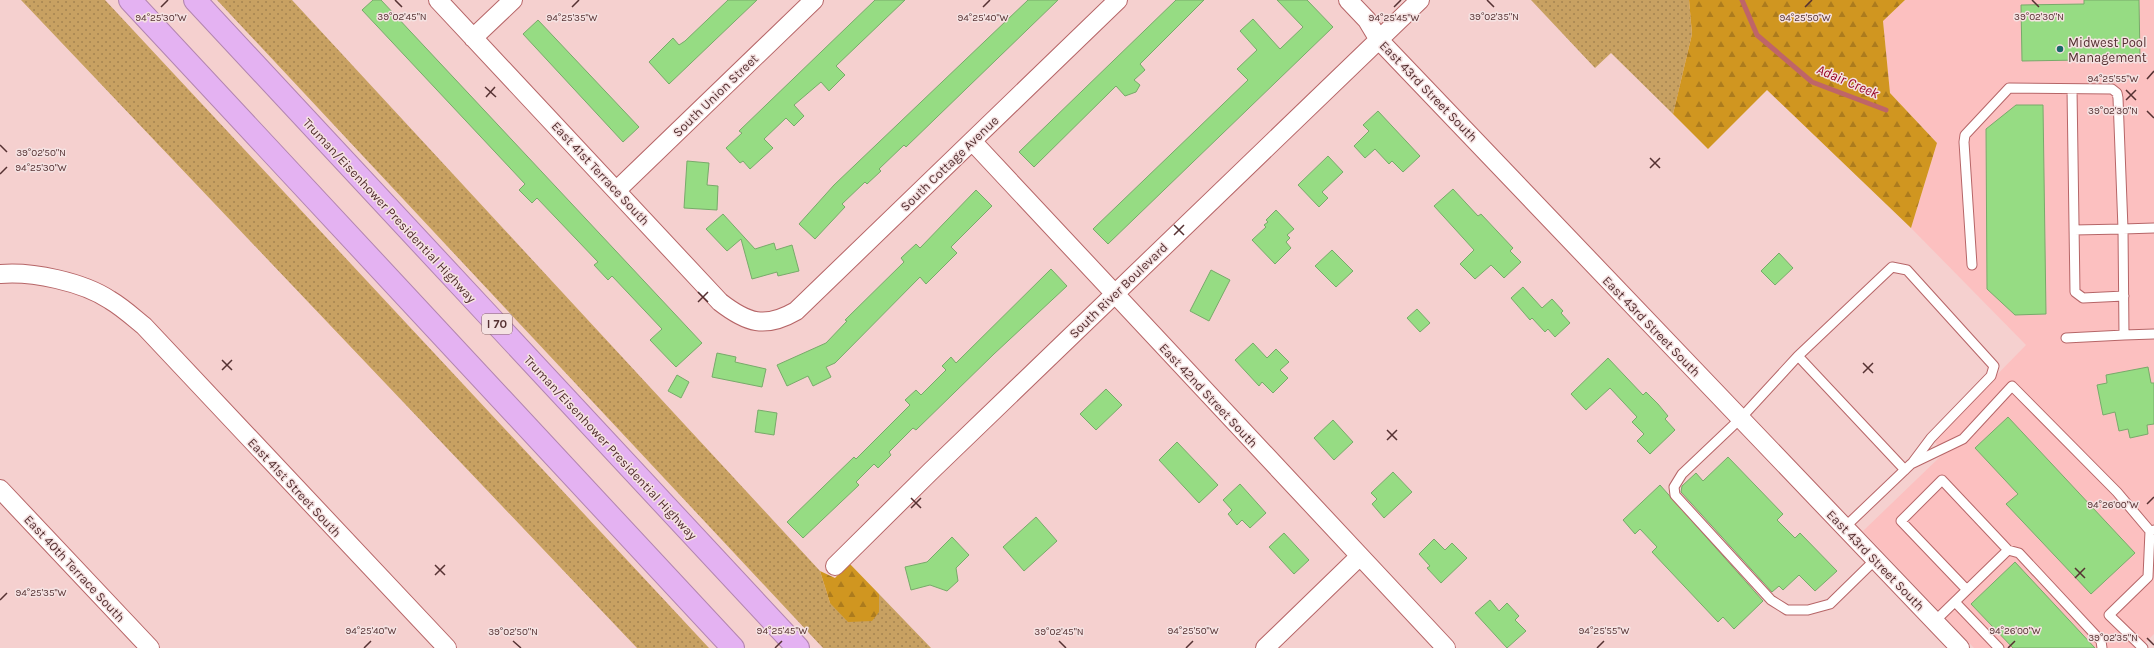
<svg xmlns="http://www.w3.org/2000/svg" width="2154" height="648" font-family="Karla,sans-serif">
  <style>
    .built { fill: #fcc0c0 }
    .grass { fill: url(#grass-dots) }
    .forest { fill: url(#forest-firs) }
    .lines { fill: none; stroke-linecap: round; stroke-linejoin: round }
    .stream { stroke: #bf6568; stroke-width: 5 }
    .building { fill: #96dc83; stroke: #78aa6a }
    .service-casing { stroke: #b66567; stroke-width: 11 }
    .minor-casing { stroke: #b66567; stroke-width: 20 }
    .motorway-casing { stroke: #b285af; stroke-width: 24 }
    .service { stroke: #fff; stroke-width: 9 }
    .minor { stroke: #fff; stroke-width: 18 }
    .motorway { stroke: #e4b2f2; stroke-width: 22 }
    .ticks { fill: none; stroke: #553132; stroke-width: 1.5 }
    .poi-dot { fill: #19676a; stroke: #f5e2e2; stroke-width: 1.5 }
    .labels { text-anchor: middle; stroke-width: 3; stroke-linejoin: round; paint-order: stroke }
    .shield { fill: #f5e2e2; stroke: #856667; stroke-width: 1 }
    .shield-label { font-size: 12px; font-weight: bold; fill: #553132 }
    .poi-label { font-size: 13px; fill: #553132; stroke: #f5e2e2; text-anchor: start }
    .street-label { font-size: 13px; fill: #553132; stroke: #f5e2e2 }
    .water-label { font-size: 14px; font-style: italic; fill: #990929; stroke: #f5e2e2 }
    .ticks-label { font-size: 10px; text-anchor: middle; fill: #553132; stroke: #f5e2e2; stroke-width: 3; stroke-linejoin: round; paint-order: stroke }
  </style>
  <defs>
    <pattern id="grass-dots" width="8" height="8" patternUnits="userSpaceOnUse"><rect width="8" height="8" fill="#c8a162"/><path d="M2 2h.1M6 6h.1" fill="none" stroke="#a58451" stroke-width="1.8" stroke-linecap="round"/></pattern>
    <pattern id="forest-firs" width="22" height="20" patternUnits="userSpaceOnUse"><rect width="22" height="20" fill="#d09620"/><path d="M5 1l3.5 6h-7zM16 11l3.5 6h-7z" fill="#ac7b1d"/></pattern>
  </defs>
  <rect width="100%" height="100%" fill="#f5d0cf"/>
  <path class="built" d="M 1905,0 L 2154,0 L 2154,634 L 2140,648 L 1974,648 L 1863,531 L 1944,453 L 1933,440 L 2026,345 L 1911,228 L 1937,143 L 1890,93 L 1883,21 Z"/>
  <path class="grass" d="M 21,0 L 105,0 L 709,648 L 637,648 Z
    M 217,0 L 292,0 L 820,571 L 830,603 L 879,612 L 879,594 L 931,648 L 823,648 Z
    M 1531,0 L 1689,0 L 1692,34 L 1673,114 L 1611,53 L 1595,68 Z"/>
  <path class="forest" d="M 1689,0 L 1905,0 L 1883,21 L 1890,93 L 1937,143 L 1911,228 L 1767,90 L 1708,149 L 1673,114 L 1692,34 Z
    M 849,563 L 879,594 L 879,612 L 872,621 L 848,622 L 830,603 L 820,571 L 835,578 Z"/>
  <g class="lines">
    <path class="stream" d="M 1742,0 L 1757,35 L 1812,82 L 1886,110"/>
  </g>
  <path class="building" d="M 373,0 L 381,0 L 702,343 L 676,367 L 650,340 L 662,329 L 612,276 L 608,280 L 594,265 L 598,262 L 537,198 L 532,203 L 519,190 L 525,184 L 362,10 Z
    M 728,0 L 757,0 L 669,84 L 649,62 L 673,38 L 679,45 L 685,41 Z
    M 875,0 L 905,0 L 836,66 L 845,75 L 829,91 L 821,82 L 794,105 L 804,116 L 794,126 L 786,118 L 764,139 L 773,148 L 750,169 L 743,161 L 740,163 L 726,148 L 742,133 L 739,131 Z
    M 1028,0 L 1058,0 L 906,147 L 904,145 L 879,169 L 881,171 L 867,184 L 865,182 L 842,204 L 845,207 L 815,239 L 799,224 L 834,185 Z
    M 1176,0 L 1204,0 L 1140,64 L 1145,70 L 1134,80 L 1140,85 L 1136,92 L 1125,96 L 1116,86 L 1034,167 L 1019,152 Z
    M 1277,0 L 1307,0 L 1333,27 L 1108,244 L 1093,229 L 1248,80 L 1237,69 L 1257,50 L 1240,31 L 1253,19 L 1280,49 L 1303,27 Z
    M 2084,0 L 2139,0 L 2140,59 L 2022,61 L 2021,5 L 2084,4 Z
    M 538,20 L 639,127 L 623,142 L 523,34 Z
    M 2016,105 L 2043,105 L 2046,314 L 2015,315 L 1987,289 L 1986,129 Z
    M 1378,111 L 1420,156 L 1403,172 L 1392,161 L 1389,164 L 1375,149 L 1365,158 L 1354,146 L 1369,131 L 1363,125 Z
    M 1328,156 L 1343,172 L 1322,192 L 1328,198 L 1319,207 L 1298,185 Z
    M 687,161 L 709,163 L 707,185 L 718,186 L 717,210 L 684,208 Z
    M 1453,189 L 1478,216 L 1481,214 L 1513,248 L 1510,251 L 1521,262 L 1504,278 L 1491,265 L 1475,279 L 1460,264 L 1474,250 L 1434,206 Z
    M 976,190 L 992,206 L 951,247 L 957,253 L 926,284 L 920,277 L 835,363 L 826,367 L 831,377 L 813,386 L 808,376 L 787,386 L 777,365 L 826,343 L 847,321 L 845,320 L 904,262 L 901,258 L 916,244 L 920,248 Z
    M 1276,210 L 1294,229 L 1287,235 L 1290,238 L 1286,242 L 1291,248 L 1275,264 L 1252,240 L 1266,227 L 1264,225 L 1268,222 L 1266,220 Z
    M 723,214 L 755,249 L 774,243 L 776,250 L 792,245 L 799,271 L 778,276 L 777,272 L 752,279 L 741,239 L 727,251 L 706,229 Z
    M 1332,250 L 1353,271 L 1336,287 L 1315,266 Z
    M 1779,253 L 1793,268 L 1775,285 L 1761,271 Z
    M 1051,269 L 1067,286 L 994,354 L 916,430 L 913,428 L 889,452 L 891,455 L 878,468 L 874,464 L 856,482 L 859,485 L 803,538 L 787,522 L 854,457 L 856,459 L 910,405 L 905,400 L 916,390 L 921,395 L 946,370 L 942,366 L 951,357 L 956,363 Z
    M 1211,270 L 1230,280 L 1209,321 L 1190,311 Z
    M 1523,287 L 1542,308 L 1552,299 L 1563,311 L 1561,313 L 1570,323 L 1555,337 L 1548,329 L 1545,332 L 1532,318 L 1530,320 L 1511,298 Z
    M 1417,309 L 1430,323 L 1420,332 L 1407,318 Z
    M 1253,343 L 1267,358 L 1276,349 L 1289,362 L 1280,370 L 1288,378 L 1273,393 L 1262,382 L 1259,386 L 1235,360 Z
    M 717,353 L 736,357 L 735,362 L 766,369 L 762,387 L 712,377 Z
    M 1608,358 L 1643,395 L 1646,392 L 1658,404 L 1668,416 L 1665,419 L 1675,430 L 1650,454 L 1637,441 L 1644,434 L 1632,422 L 1637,417 L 1610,388 L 1586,410 L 1571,394 Z
    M 2148,367 L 2151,383 L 2154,383 L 2154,424 L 2147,425 L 2148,434 L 2130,438 L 2128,429 L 2119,431 L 2115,412 L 2103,415 L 2097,385 L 2107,383 L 2106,375 Z
    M 677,375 L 689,382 L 681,398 L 668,391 Z
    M 1106,389 L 1122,405 L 1096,430 L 1080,414 Z
    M 758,410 L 777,413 L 774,435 L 755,432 Z
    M 2008,417 L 2135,553 L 2091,594 L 2006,504 L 2018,494 L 1975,448 Z
    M 1333,420 L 1353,442 L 1334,460 L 1314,438 Z
    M 1177,442 L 1218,485 L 1199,503 L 1159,460 Z
    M 1728,457 L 1783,514 L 1777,520 L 1795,538 L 1800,533 L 1837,571 L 1815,591 L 1799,575 L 1783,590 L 1779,586 L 1772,592 L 1681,492 L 1682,486 L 1696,473 L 1703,481 Z
    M 1393,472 L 1412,492 L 1384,518 L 1372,504 L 1377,499 L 1371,493 Z
    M 1240,484 L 1266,513 L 1250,528 L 1242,520 L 1237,525 L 1228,514 L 1232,510 L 1223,500 Z
    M 1660,485 L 1763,601 L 1734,629 L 1723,617 L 1718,622 L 1652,552 L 1657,547 L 1640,529 L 1635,534 L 1623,520 Z
    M 1036,517 L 1057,541 L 1024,571 L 1003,547 Z
    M 1284,533 L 1309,560 L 1294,574 L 1269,547 Z
    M 952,537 L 969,555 L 956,568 L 958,581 L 947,591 L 930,585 L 911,590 L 905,567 L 927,562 Z
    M 1434,539 L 1445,550 L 1452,543 L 1467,558 L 1441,583 L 1427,568 L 1430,566 L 1419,554 Z
    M 2015,562 L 2095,648 L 2013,648 L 1971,604 Z
    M 1490,600 L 1499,611 L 1507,603 L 1519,616 L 1515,620 L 1526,631 L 1507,648 L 1475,613 Z"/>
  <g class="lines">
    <g class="service-casing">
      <path id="service" d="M 2072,89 L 2075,292 L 2083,298 L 2124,296
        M 2074,230 L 2123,229 L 2124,335 L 2154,334
        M 1972,265 L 1964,142 L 1965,135 L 2009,88 L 2112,89 L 2117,93 L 2118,98 L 2123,229 L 2154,228
        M 2066,338 L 2124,335
        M 1798,356 L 1892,267 L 1907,270 L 1994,366 L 1991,376 L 1931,438 L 1913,462
        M 1845,527 L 1911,464 L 1963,439 L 2012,386 L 2117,492 L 2150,531
        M 1876,559 L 1830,604 L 1808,610 L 1787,610 L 1771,600 L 1675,495 L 1674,487 L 1682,474 L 1741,418 L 1798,356 L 1905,470
        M 1967,590 L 1901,521 L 1942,480 L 2008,550
        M 1955,602 L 1999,648
        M 1935,621 L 2008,550 L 2019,553 L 2101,641 L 2102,648
        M 2143,648 L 2109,615 L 2148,577 L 2150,531 L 2154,530"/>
    </g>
    <g class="minor-casing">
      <path id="minor" d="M 438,0 L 720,302 C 747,323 765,329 796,311 L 1118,0
        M 1348,0 L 1367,20 L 1379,40 L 1960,648
        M 473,38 L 513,0
        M 972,141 L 1446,648
        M 617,190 L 814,0
        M 0,274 C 32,271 83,282 110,300 C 122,307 133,317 144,326 L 447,648
        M 0,489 L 150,648
        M 835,566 L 931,471 L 1420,0
        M 1265,648 L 1360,556"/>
    </g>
    <g class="motorway-casing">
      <path id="motorway" d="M 130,0 L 733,648
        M 195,0 L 798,648"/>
    </g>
    <use href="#service" class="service"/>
    <use href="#minor" class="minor"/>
    <use href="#motorway" class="motorway"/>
  </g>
  <path class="ticks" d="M 395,0 L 402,7M 1487,0 L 1494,7M 2032,0 L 2039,7M 161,7 L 168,0M 572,7 L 579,0M 983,7 L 990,0M 1394,7 L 1401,0M 1805,7 L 1812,0M 2147,79 L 2154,71M 485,87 L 496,97M 2126,90 L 2136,100M 486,97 L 495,87M 2126,100 L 2136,90M 2147,111 L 2154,118M 0,145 L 7,152M 1650,158 L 1660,168M 1650,168 L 1660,158M 0,174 L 7,167M 1174,225 L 1184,235M 1174,235 L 1184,225M 698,292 L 708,302M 698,302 L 708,292M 222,360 L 232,370M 1863,363 L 1873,373M 222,370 L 232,360M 1863,373 L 1873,363M 1387,430 L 1397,440M 1387,440 L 1397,430M 911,498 L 921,508M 2147,504 L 2154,497M 911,508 L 921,498M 435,565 L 445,575M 2075,568 L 2085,578M 435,575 L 445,565M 2075,578 L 2085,568M 0,600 L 7,593M 2147,638 L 2154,645M 513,641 L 521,648M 1059,641 L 1066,648M 364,648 L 371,641M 775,648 L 782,641M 1186,648 L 1193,641M 1597,648 L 1604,641M 2008,648 L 2015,641"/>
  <circle class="poi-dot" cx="2060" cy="49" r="4"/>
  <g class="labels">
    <rect class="shield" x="482" y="314" width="30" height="20" rx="3"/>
    <g class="shield-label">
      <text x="497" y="328">I 70</text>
    </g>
    <g class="poi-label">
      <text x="2068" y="47">Midwest Pool<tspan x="2068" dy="15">Management</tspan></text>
    </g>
    <g class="street-label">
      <text transform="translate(1429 91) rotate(46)" y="5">East 43rd Street South</text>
      <text transform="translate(715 95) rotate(-44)" y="5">South Union Street</text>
      <text transform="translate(949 163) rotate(-44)" y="5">South Cottage Avenue</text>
      <text transform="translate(601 173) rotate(47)" y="5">East 41st Terrace South</text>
      <text transform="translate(390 210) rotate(47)" y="5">Truman/Eisenhower Presidential Highway</text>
      <text transform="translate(1118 290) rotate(-44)" y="5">South River Boulevard</text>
      <text transform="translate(1652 326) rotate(46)" y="5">East 43rd Street South</text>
      <text transform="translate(1209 395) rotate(47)" y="5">East 42nd Street South</text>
      <text transform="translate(611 447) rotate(47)" y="5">Truman/Eisenhower Presidential Highway</text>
      <text transform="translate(295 487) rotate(47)" y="5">East 41st Street South</text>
      <text transform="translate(1876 560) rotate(46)" y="5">East 43rd Street South</text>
      <text transform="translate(75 568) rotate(47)" y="5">East 40th Terrace South</text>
    </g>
    <g class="water-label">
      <text transform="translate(1848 81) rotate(23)" y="5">Adair Creek</text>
    </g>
  </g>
  <g class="ticks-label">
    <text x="402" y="20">39°02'45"N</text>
    <text x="1494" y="20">39°02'35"N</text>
    <text x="2039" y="20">39°02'30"N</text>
    <text x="161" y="21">94°25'30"W</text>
    <text x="572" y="21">94°25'35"W</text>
    <text x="983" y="21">94°25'40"W</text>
    <text x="1394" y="21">94°25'45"W</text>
    <text x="1805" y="21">94°25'50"W</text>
    <text x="2113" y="82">94°25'55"W</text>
    <text x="2113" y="114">39°02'30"N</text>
    <text x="41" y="156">39°02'50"N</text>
    <text x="41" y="171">94°25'30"W</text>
    <text x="2113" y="508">94°26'00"W</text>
    <text x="41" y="596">94°25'35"W</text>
    <text x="371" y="634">94°25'40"W</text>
    <text x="782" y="634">94°25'45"W</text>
    <text x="1193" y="634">94°25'50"W</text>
    <text x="1604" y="634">94°25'55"W</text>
    <text x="2015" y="634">94°26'00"W</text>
    <text x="513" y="635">39°02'50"N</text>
    <text x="1059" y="635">39°02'45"N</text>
    <text x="2113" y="641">39°02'35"N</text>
  </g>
</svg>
